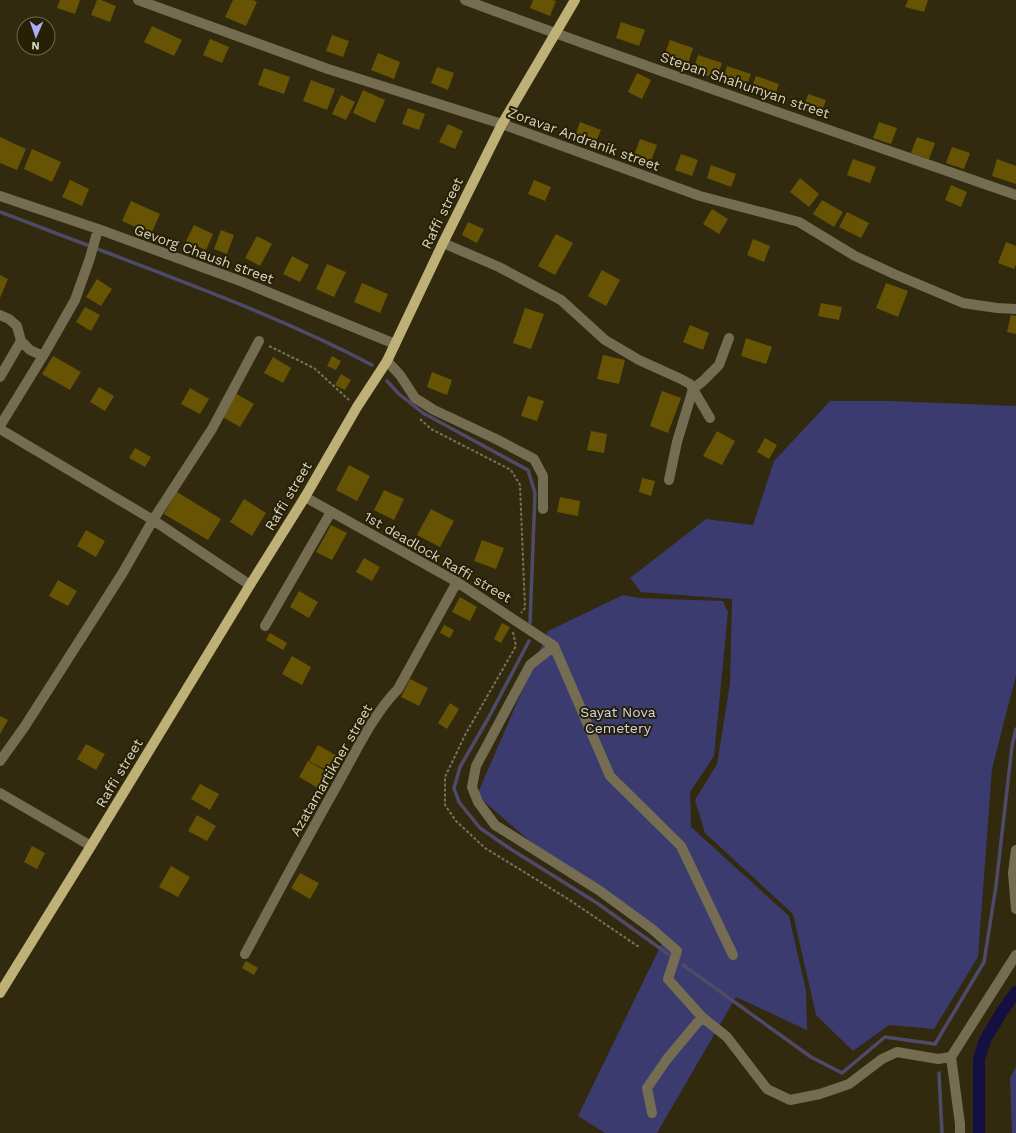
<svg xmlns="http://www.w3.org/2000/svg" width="1016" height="1133" font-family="'Work Sans',sans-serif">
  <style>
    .green { fill: #3b3b6f }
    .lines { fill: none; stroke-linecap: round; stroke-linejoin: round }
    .stream { stroke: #4f4a69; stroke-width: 3.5 }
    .canal { stroke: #151042; stroke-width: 12 }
    .building { fill: #665404 }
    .path { stroke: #79735c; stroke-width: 2; stroke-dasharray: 3 2; stroke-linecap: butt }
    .minor { stroke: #746d52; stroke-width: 10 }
    .major { stroke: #bfb077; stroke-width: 10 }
    .labels { text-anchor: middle; stroke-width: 4; stroke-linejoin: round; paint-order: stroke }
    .street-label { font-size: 14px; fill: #d7d3c3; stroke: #272005 }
    .park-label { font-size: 14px; fill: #cfd2f5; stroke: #272005 }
  </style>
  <rect width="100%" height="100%" fill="#312a0e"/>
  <path class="green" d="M 830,401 L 890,401 L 1016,406 L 1016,675 L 992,769 L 978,957 L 934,1029 L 889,1025 L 853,1051 L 816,1015 L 793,914 L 705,833 L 695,800 L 717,764 L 730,684 L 732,599 L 641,592 L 630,578 L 706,519 L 753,525 L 774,461 Z
    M 623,595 L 639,598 L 723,601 L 728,612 L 714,756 L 690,792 L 691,827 L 789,916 L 806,991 L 807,1030 L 736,997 L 657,1133 L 605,1133 L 578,1116 L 662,943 L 525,837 L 477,795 L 548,631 Z
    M 1016,1067 L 1016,1133 L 1012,1133 L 1010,1078 Z"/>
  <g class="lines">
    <path class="stream" d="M 0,212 L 87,245
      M 95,248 C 188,284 283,318 372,365
      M 387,381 L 399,394 L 423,413 L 528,470 L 535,493 L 530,623
      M 529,641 L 489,717 L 460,767 L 454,788 L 459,802 L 480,828 L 509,848 L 597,903 L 668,954
      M 683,965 L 811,1057 L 842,1073 L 885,1037 L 935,1044 L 984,962 L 996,886 L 1012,746 L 1016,729
      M 939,1073 L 942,1133"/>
    <path class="canal" d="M 979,1133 L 979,1059 L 985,1040 L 1001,1013 L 1016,992"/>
  </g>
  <path class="building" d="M 60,0 L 80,0 L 75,14 L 57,8 Z
    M 97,0 L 101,0 L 116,6 L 110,22 L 91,15 Z
    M 233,0 L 253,0 L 257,2 L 246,26 L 225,17 Z
    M 533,0 L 552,0 L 556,1 L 550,16 L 530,8 Z
    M 908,0 L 928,0 L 924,12 L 905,7 Z
    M 621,22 L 645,30 L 639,46 L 616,38 Z
    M 152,26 L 182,40 L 174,56 L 144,42 Z
    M 332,35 L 349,41 L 343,57 L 326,51 Z
    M 210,39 L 229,47 L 222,63 L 203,55 Z
    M 670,40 L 693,48 L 688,64 L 664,56 Z
    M 378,53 L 400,62 L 394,79 L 371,70 Z
    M 698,55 L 722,63 L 716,79 L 693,71 Z
    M 727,66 L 751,74 L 745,90 L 722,82 Z
    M 437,67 L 454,73 L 448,90 L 431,83 Z
    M 264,68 L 290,77 L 284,94 L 258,85 Z
    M 637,73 L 651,80 L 642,99 L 628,92 Z
    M 756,76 L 779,84 L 773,100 L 750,92 Z
    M 311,80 L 335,89 L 327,110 L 303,101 Z
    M 363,90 L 385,100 L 375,123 L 353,113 Z
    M 808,94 L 826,100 L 820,116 L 803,110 Z
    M 341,95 L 355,102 L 346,120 L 332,114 Z
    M 408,108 L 425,114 L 419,130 L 402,124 Z
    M 580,122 L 601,130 L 595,144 L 575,136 Z
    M 879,122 L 897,128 L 891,144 L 873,138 Z
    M 448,124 L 463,131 L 455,149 L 439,142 Z
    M 0,137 L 26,149 L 17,170 L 0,163 Z
    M 917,137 L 935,143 L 929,159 L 911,153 Z
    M 640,139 L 657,145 L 651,161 L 634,155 Z
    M 952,147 L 970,153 L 964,169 L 946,163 Z
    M 32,149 L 61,162 L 52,182 L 24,169 Z
    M 681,154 L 698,160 L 692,176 L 675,170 Z
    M 853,159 L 876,167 L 870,183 L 847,175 Z
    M 997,159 L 1016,166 L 1016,184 L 992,176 Z
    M 711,165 L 736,174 L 731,187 L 707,178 Z
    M 800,178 L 819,194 L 809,207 L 790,192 Z
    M 70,180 L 89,189 L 82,206 L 62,197 Z
    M 534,180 L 551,187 L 545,201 L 528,194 Z
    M 951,185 L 967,192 L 961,207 L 945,200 Z
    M 822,200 L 843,212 L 834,227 L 813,214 Z
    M 131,201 L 160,214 L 151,234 L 122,221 Z
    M 712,209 L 728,219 L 719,234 L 703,224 Z
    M 847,212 L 869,223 L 861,238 L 839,227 Z
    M 468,222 L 484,229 L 477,243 L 462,235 Z
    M 194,225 L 213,234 L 206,250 L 186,241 Z
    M 221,230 L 234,235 L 227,254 L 214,249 Z
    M 556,234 L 573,243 L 555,275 L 538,266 Z
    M 257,236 L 272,244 L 260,266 L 245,258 Z
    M 753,239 L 770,246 L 764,262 L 747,255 Z
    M 1006,242 L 1016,246 L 1016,265 L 1014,269 L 998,263 Z
    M 292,256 L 309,265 L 300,282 L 283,274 Z
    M 327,264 L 346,272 L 334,297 L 316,289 Z
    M 602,270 L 620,280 L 606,306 L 588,296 Z
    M 0,275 L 8,279 L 0,298 Z
    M 97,279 L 112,289 L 101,306 L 86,297 Z
    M 362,283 L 388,294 L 380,313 L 354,302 Z
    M 886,283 L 908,291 L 898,317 L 876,308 Z
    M 821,303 L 842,307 L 839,320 L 818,316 Z
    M 85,307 L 100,315 L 91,331 L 76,322 Z
    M 525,308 L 544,314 L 531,349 L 513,343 Z
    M 1011,315 L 1016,316 L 1016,334 L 1007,332 Z
    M 690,325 L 709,333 L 703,350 L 683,342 Z
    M 746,338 L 772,347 L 766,364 L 741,356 Z
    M 603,355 L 625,360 L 619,384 L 597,379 Z
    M 53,356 L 81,372 L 70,390 L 42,374 Z
    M 332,356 L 341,361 L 336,370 L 327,366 Z
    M 273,357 L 291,368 L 283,383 L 264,373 Z
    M 432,372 L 452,380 L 447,395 L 427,387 Z
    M 341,374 L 351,380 L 345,390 L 335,385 Z
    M 99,387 L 114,396 L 105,411 L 90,402 Z
    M 190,388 L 209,399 L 200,414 L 181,404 Z
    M 662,391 L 681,398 L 668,433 L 650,426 Z
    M 235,393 L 254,404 L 240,427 L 221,416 Z
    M 528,396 L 544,401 L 537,421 L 521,416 Z
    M 591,431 L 607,434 L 604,453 L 587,450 Z
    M 717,431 L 735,441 L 722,465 L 703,456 Z
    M 765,438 L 777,445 L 769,459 L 757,452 Z
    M 135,448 L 151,457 L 145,467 L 129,458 Z
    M 349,465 L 370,476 L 357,501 L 336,490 Z
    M 642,478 L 655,481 L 651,496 L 639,492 Z
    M 384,490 L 404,499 L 394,520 L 374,510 Z
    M 177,492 L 221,519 L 208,540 L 164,514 Z
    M 560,497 L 580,501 L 578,516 L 557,512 Z
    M 244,499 L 266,513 L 252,536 L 230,522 Z
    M 431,509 L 454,521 L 440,547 L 417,535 Z
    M 331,525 L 347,533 L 332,560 L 316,552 Z
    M 86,530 L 105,541 L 96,557 L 77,546 Z
    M 482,540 L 504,548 L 496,569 L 474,561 Z
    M 364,558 L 380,567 L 372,581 L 356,572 Z
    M 58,580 L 77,591 L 68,606 L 49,596 Z
    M 299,591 L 318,602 L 309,618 L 290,607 Z
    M 460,597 L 477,607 L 470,621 L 452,612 Z
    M 502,623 L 510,627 L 501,643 L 494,639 Z
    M 444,625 L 454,630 L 450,638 L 440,633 Z
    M 270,633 L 287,643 L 283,650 L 266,640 Z
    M 292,656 L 311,667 L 302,685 L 282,674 Z
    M 410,679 L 428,688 L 419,706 L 401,697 Z
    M 450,703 L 459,709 L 447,729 L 438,723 Z
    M 0,716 L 8,720 L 0,734 Z
    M 86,744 L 105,754 L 96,770 L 77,759 Z
    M 318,745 L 337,756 L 328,771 L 309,761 Z
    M 308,761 L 327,772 L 318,788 L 299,777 Z
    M 200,784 L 219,794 L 210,810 L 191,799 Z
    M 197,815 L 216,826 L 207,841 L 188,831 Z
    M 32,846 L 45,853 L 37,869 L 24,862 Z
    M 171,866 L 190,877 L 178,897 L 159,887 Z
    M 300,873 L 319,883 L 310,899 L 291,888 Z
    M 246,961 L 258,968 L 254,975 L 242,968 Z"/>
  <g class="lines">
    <path class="path" d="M 269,346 L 314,368 L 349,400
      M 420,419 L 431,429 L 511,470 L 520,485 L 525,608 L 521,613
      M 513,632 L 516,646 L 465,735 L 445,777 L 445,805 L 456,821 L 485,848 L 568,899 L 639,947"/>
    <path class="minor" d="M 138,0 L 328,69 L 502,124 L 700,196 L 799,222 L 855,256 L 894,274 L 963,303 L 997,308 L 1016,309
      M 465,0 C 648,68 832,131 1016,195
      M 0,196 L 98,229 L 243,282 L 395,344
      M 443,243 L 499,267 L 561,300 L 605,340 L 639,360 L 681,379 L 690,384 L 710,418
      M 0,315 L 9,319 L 17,326 L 21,341 L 30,350 L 43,356
      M 387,361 L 400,375 L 415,398 L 434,410 L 496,439 L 534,459 L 543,476 L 543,509
      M 0,377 L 21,341
      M 0,426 L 43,356 L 75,300 L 90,258 L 98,229
      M 0,429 L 153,520 L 250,585
      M 669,480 L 677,442 L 693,389 L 703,381 L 719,365 L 729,338
      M 305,497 L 457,582 L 554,646
      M 265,626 L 331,512
      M 554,646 L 530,665 L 476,766 L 472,787 L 478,802 L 495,825 L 600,891 L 652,929 L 677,951 L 668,979 L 702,1017 L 727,1037 L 767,1089 L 790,1100 L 820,1094 L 849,1084 L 882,1059 L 897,1052 L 938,1059 L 951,1057
      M 554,646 L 610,776 L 681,846 L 733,955
      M 0,761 L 25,726 L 122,574 L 153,520 L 212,429 L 259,341
      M 0,793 L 91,846
      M 1016,850 L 1013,873 L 1016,909
      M 245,954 C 275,898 305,842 336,787 C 355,754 371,717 398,689 L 457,582
      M 652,1113 L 647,1088 L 667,1059 L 702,1017
      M 960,1133 L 960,1124 L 951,1057 L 1016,955"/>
    <path class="major" d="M 0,993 L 91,846 L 250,585 L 305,497 L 357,407 L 387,361 L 443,243 L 502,124 L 575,0"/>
  </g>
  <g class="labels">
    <g class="street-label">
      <text transform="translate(745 85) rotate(19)" y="5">Stepan Shahumyan street</text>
      <text transform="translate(584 139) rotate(20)" y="5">Zoravar Andranik street</text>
      <text transform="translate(442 213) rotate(-64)" y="5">Raffi street</text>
      <text transform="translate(204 254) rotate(20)" y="5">Gevorg Chaush street</text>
      <text transform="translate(288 496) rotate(-59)" y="5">Raffi street</text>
      <text transform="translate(438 557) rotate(30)" y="5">1st deadlock Raffi street</text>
      <text transform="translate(331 770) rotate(-60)" y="5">Azatamartikner street</text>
      <text transform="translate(119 773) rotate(-59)" y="5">Raffi street</text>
    </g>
    <g class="park-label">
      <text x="618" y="717">Sayat Nova<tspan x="618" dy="16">Cemetery</tspan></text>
    </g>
  </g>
  <g transform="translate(36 36) rotate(182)"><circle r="19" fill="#272005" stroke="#6d6851"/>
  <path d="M0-3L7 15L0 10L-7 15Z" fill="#abaffb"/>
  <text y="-6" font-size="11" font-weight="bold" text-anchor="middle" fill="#d7d3c3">N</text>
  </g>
</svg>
